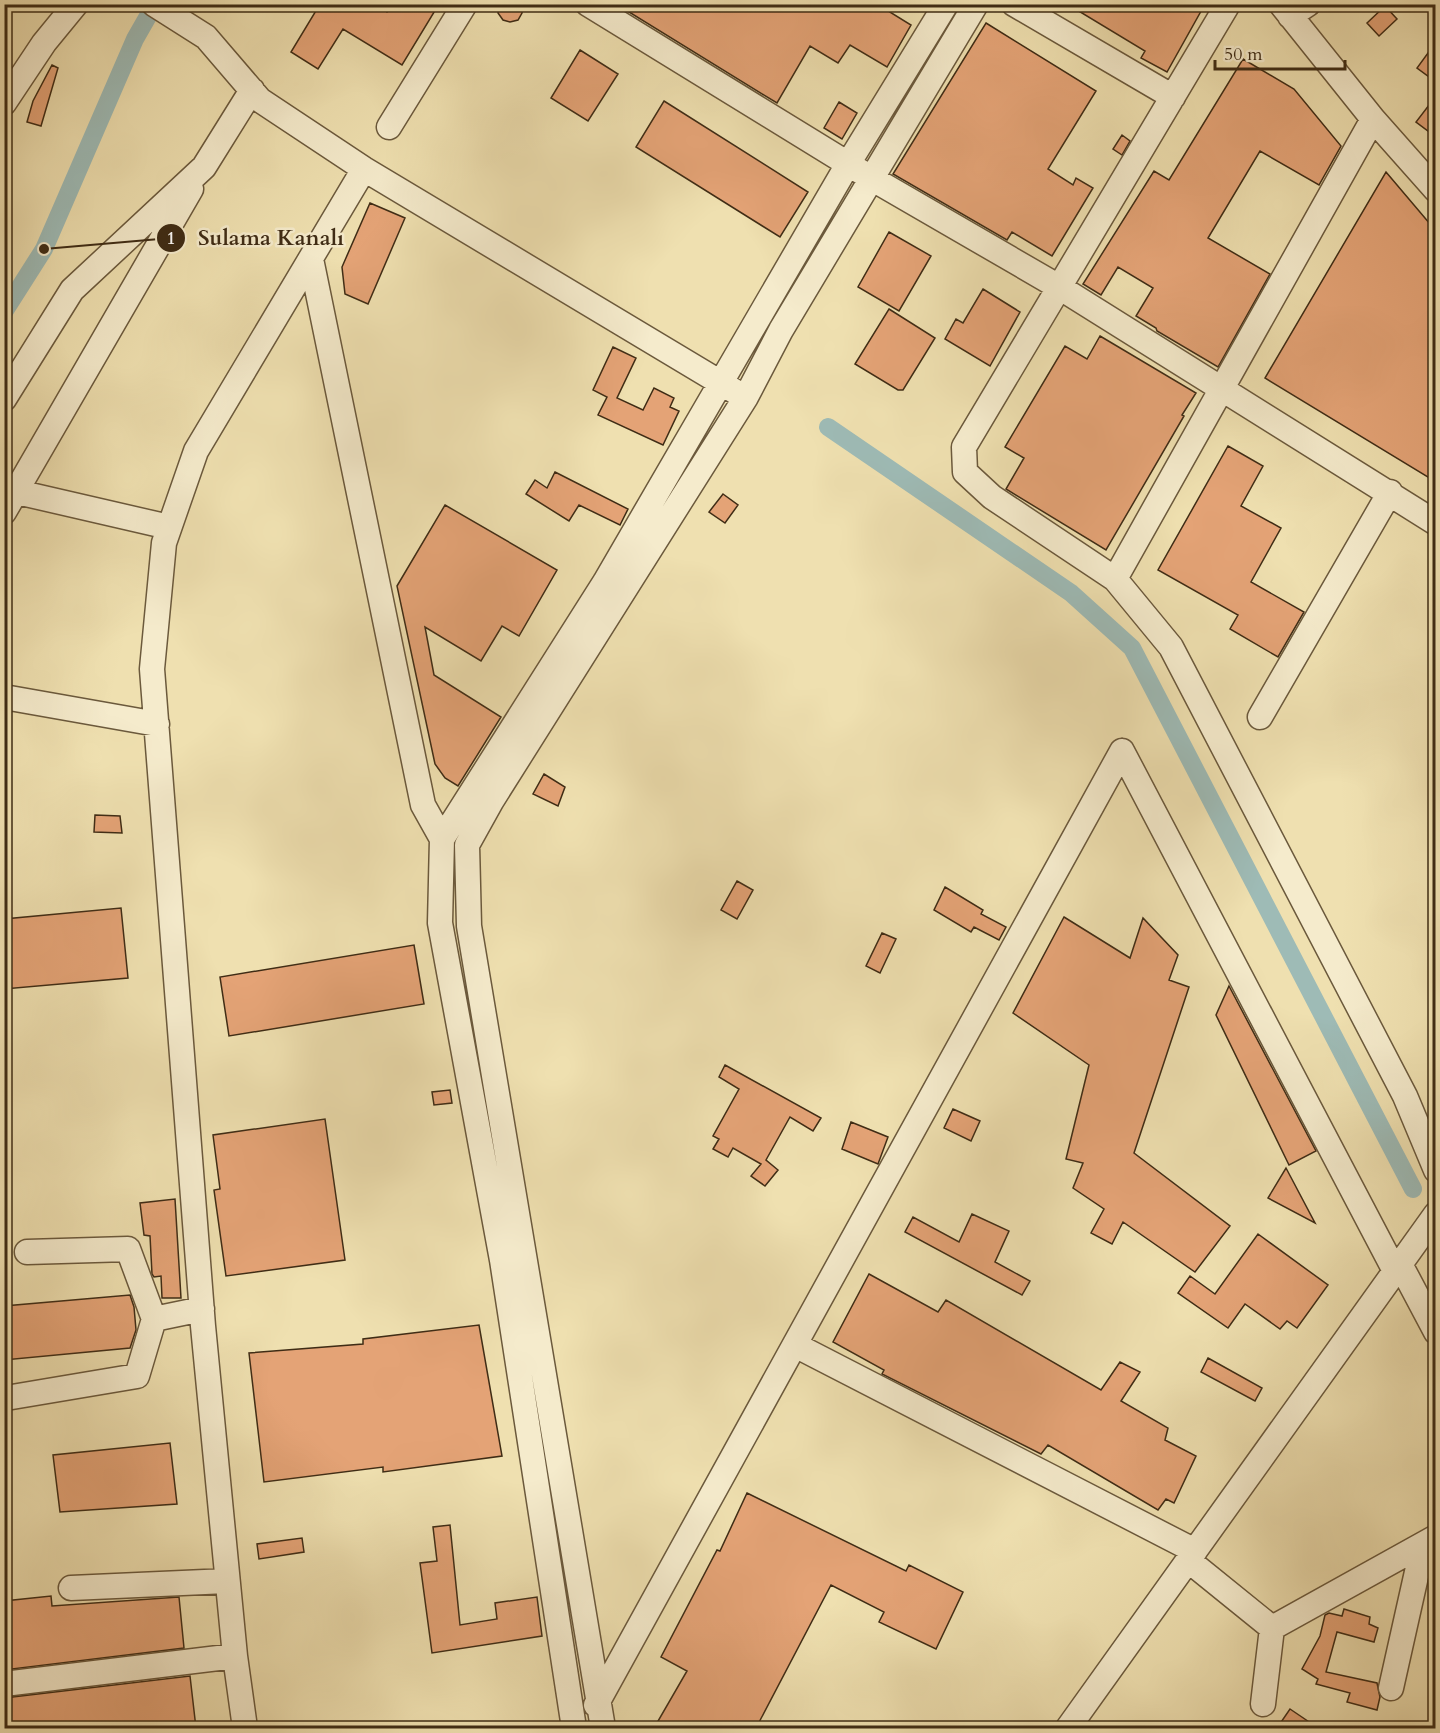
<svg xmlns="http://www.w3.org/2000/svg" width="1440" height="1733" font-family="Cardo,serif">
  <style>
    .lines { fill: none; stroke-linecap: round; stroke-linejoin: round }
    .canal { stroke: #9ebbb6; stroke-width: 18 }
    .building { fill: #e4a376; stroke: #3f2c15; stroke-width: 1.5 }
    .minor-casing { stroke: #6b593c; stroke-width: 27 }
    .minor { stroke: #f5ebcc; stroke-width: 24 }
    .leader { fill: none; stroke: #3f2c15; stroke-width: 2 }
    .callout-dot { fill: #3f2c15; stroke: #f5ebcc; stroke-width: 2 }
    .mark-label { font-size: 18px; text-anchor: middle; font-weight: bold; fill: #fff }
    .callout-label { font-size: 22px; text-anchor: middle; font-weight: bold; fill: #3f2c15; stroke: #f5ebcc; stroke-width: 5; stroke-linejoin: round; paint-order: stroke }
  </style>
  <rect width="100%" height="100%" fill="#efe0b0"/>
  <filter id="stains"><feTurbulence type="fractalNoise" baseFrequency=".00333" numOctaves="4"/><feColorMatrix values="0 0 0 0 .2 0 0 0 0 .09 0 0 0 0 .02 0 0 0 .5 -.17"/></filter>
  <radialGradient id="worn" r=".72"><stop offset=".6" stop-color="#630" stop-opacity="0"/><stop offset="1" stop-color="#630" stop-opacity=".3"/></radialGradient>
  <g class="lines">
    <path class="canal" d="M 4,312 L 44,249 L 135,39 L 155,4
      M 828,427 L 1071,593 L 1132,648 L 1413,1189"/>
  </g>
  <path class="building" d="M 320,4 L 375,4 L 387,12 L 392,4 L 439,4 L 402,65 L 343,29 L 318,69 L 291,52 Z
    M 498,4 L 523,4 L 522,13 L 518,20 L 510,22 L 503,20 L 498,13 Z
    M 616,4 L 877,4 L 911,25 L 887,67 L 850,45 L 838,63 L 810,46 L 777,103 Z
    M 1067,4 L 1205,4 L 1167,72 L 1141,58 L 1145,51 Z
    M 1385,6 L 1397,19 L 1379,36 L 1367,23 Z
    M 986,23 L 1096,91 L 1048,169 L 1073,185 L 1076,178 L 1093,188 L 1052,256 L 1012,232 L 1007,240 L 893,174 Z
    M 1436,42 L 1436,82 L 1417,68 Z
    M 580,50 L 618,74 L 588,121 L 551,98 Z
    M 1243,59 L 1294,89 L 1341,146 L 1319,185 L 1260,151 L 1208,238 L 1270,274 L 1218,367 L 1157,331 L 1156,328 L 1136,316 L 1153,288 L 1118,267 L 1101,295 L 1083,284 L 1154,171 L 1169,180 Z
    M 52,65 L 58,68 L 41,126 L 27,122 L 33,101 Z
    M 1436,96 L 1436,137 L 1416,122 Z
    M 664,101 L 808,192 L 780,237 L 636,147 Z
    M 839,102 L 857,113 L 842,139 L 824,128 Z
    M 1122,135 L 1130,141 L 1122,155 L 1113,149 Z
    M 1386,172 L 1436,231 L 1436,482 L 1265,378 Z
    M 370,203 L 405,218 L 368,304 L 345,294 L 342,267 Z
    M 889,232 L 931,256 L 899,311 L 858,287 Z
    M 983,289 L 1020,312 L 990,366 L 945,339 L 956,319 L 963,323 Z
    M 889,309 L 935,338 L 903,390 L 898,390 L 855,364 Z
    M 1100,336 L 1196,393 L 1182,415 L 1184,416 L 1106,550 L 1006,489 L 1024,458 L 1005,447 L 1065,346 L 1087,359 Z
    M 613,347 L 636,358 L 617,398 L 643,410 L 654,388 L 674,398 L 670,407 L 679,411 L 663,445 L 598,415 L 607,397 L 593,390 Z
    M 1228,446 L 1263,466 L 1241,506 L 1281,528 L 1251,582 L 1304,612 L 1278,657 L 1230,629 L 1238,615 L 1158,570 Z
    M 555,472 L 628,509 L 620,525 L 579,505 L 569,521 L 526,494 L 535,480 L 547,488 Z
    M 723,494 L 738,505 L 725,523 L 709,512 Z
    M 445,505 L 557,570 L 519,636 L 502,626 L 481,661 L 425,627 L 434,675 L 501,717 L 458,786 L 445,778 L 435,764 L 397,586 Z
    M 544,774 L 565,787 L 558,806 L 533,794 Z
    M 95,815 L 120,816 L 122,833 L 94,832 Z
    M 737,881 L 753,890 L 737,919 L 721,910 Z
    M 945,887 L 983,910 L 981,914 L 1006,927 L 999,940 L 974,927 L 971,932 L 934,910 Z
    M 121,908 L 128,978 L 4,989 L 4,919 Z
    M 1064,917 L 1130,958 L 1143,918 L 1178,955 L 1169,980 L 1189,987 L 1134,1153 L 1230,1226 L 1195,1272 L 1123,1222 L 1112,1244 L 1091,1233 L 1104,1209 L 1073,1188 L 1083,1163 L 1066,1159 L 1089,1065 L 1013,1013 Z
    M 882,933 L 896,939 L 880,973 L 866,966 Z
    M 414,945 L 424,1004 L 229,1036 L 220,977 Z
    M 1229,986 L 1316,1151 L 1289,1165 L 1216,1015 Z
    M 725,1065 L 821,1118 L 813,1131 L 790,1117 L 766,1160 L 778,1170 L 765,1186 L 751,1176 L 761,1164 L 733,1148 L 728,1157 L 713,1149 L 719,1139 L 713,1136 L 739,1089 L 719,1077 Z
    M 450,1090 L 452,1103 L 434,1105 L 432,1092 Z
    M 953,1109 L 980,1121 L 971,1141 L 944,1128 Z
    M 325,1119 L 345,1260 L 226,1276 L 214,1190 L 220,1189 L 213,1135 Z
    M 851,1122 L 888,1137 L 878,1164 L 842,1149 Z
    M 1286,1168 L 1315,1223 L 1268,1198 Z
    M 175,1199 L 181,1298 L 162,1298 L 161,1276 L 154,1277 L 152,1274 L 150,1236 L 144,1235 L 140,1203 Z
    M 972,1214 L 1009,1231 L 995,1262 L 1030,1281 L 1022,1295 L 905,1232 L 913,1217 L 959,1242 Z
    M 1258,1234 L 1328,1285 L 1297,1328 L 1287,1321 L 1280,1329 L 1245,1304 L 1228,1328 L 1178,1293 L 1190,1276 L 1215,1294 Z
    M 869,1274 L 938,1312 L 946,1300 L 1101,1390 L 1120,1362 L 1140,1372 L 1121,1401 L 1168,1428 L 1165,1440 L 1196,1456 L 1174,1503 L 1166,1499 L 1158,1510 L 1048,1445 L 1041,1454 L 882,1374 L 884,1370 L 833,1342 Z
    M 130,1295 L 134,1307 L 136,1330 L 130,1348 L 4,1360 L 4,1306 Z
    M 479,1325 L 502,1456 L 383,1472 L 383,1467 L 264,1482 L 249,1353 L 363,1344 L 363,1339 Z
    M 1208,1358 L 1262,1388 L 1255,1401 L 1201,1372 Z
    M 170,1443 L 177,1504 L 60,1512 L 53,1455 Z
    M 747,1493 L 906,1571 L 909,1565 L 963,1592 L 936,1649 L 879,1622 L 884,1612 L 831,1585 L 756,1728 L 654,1728 L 687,1671 L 661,1657 L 717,1550 L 720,1551 Z
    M 450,1525 L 460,1625 L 497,1619 L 495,1603 L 537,1597 L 542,1636 L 432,1653 L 420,1563 L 437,1561 L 433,1527 Z
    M 302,1538 L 304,1552 L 259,1559 L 257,1544 Z
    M 51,1596 L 52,1606 L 179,1597 L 184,1648 L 4,1670 L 4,1601 Z
    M 1344,1609 L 1370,1617 L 1369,1624 L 1378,1628 L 1374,1642 L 1337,1632 L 1326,1672 L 1377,1683 L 1380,1697 L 1377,1710 L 1347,1702 L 1350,1693 L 1316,1684 L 1318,1679 L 1302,1669 L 1320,1636 L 1325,1615 L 1329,1613 L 1342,1616 Z
    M 190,1676 L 196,1728 L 4,1728 L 4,1698 Z
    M 1290,1709 L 1318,1728 L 1277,1728 Z"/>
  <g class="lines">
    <g class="minor-casing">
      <path id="minor" d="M 154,4 L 206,37 L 260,100 L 364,169 L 736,392
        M 588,4 L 871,178 L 1059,287 L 1436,523
        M 1014,4 L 1173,97
        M 1228,4 L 964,447 L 965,472 L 992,497 L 1115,579 L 1171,647 L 1405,1096 L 1436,1170
        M 1281,4 L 1373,119 L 1436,190
        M 1290,16 L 1308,4
        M 4,103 L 44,43 L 76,4
        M 389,127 L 465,4
        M 311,259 L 423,805 L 442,839
        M 4,399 L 72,290 L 204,167 L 252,90
        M 4,489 L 169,527
        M 4,512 L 191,189
        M 1115,579 L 1373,119
        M 4,697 L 157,724
        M 1260,717 L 1390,492
        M 1122,751 L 1395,1271
        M 27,1252 L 128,1249 L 154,1319 L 202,1309
        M 1400,1264 L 1436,1332
        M 795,1345 L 1195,1551
        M 6,1398 L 137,1376 L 154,1319
        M 1188,1560 L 1272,1628
        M 71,1588 L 227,1581
        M 4,1684 L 235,1656
        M 1391,1688 L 1423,1545
        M 1263,1704 L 1272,1628 L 1436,1537
        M 596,1705 L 1122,751
        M 245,1728 L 235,1656 L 203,1326 L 152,669 L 164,543 L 196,451 L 364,169
        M 574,1728 L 502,1260 L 440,923 L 442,839 L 605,582 L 848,164 L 946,4
        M 603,1728 L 469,926 L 467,845 L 492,800 L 746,397 L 781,330 L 976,4
        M 1068,1728 L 1436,1214"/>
    </g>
    <use href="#minor" class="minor"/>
  </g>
  <path class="leader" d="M44 249L171 238"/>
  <g class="callout-dot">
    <circle cx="44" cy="249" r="6"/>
    <circle cx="171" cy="238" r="15"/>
  </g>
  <g class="mark-label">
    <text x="171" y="244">1</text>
  </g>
  <g class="callout-label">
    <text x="271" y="245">Sulama Kanalı</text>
  </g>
  <rect width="1440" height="1733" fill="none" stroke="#efe0b0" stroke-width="24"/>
  <rect x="6" y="6" width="1428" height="1721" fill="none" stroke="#3f2c15" stroke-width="3"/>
  <rect x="12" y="12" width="1416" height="1709" fill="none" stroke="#3f2c15" stroke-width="1.5"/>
  <path d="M1215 60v9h130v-9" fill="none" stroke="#3f2c15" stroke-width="3"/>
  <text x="1224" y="60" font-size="18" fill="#3f2c15" stroke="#f5ebcc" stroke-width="4.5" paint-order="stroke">50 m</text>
  <rect width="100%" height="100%" filter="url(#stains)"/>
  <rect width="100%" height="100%" fill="url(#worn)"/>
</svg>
